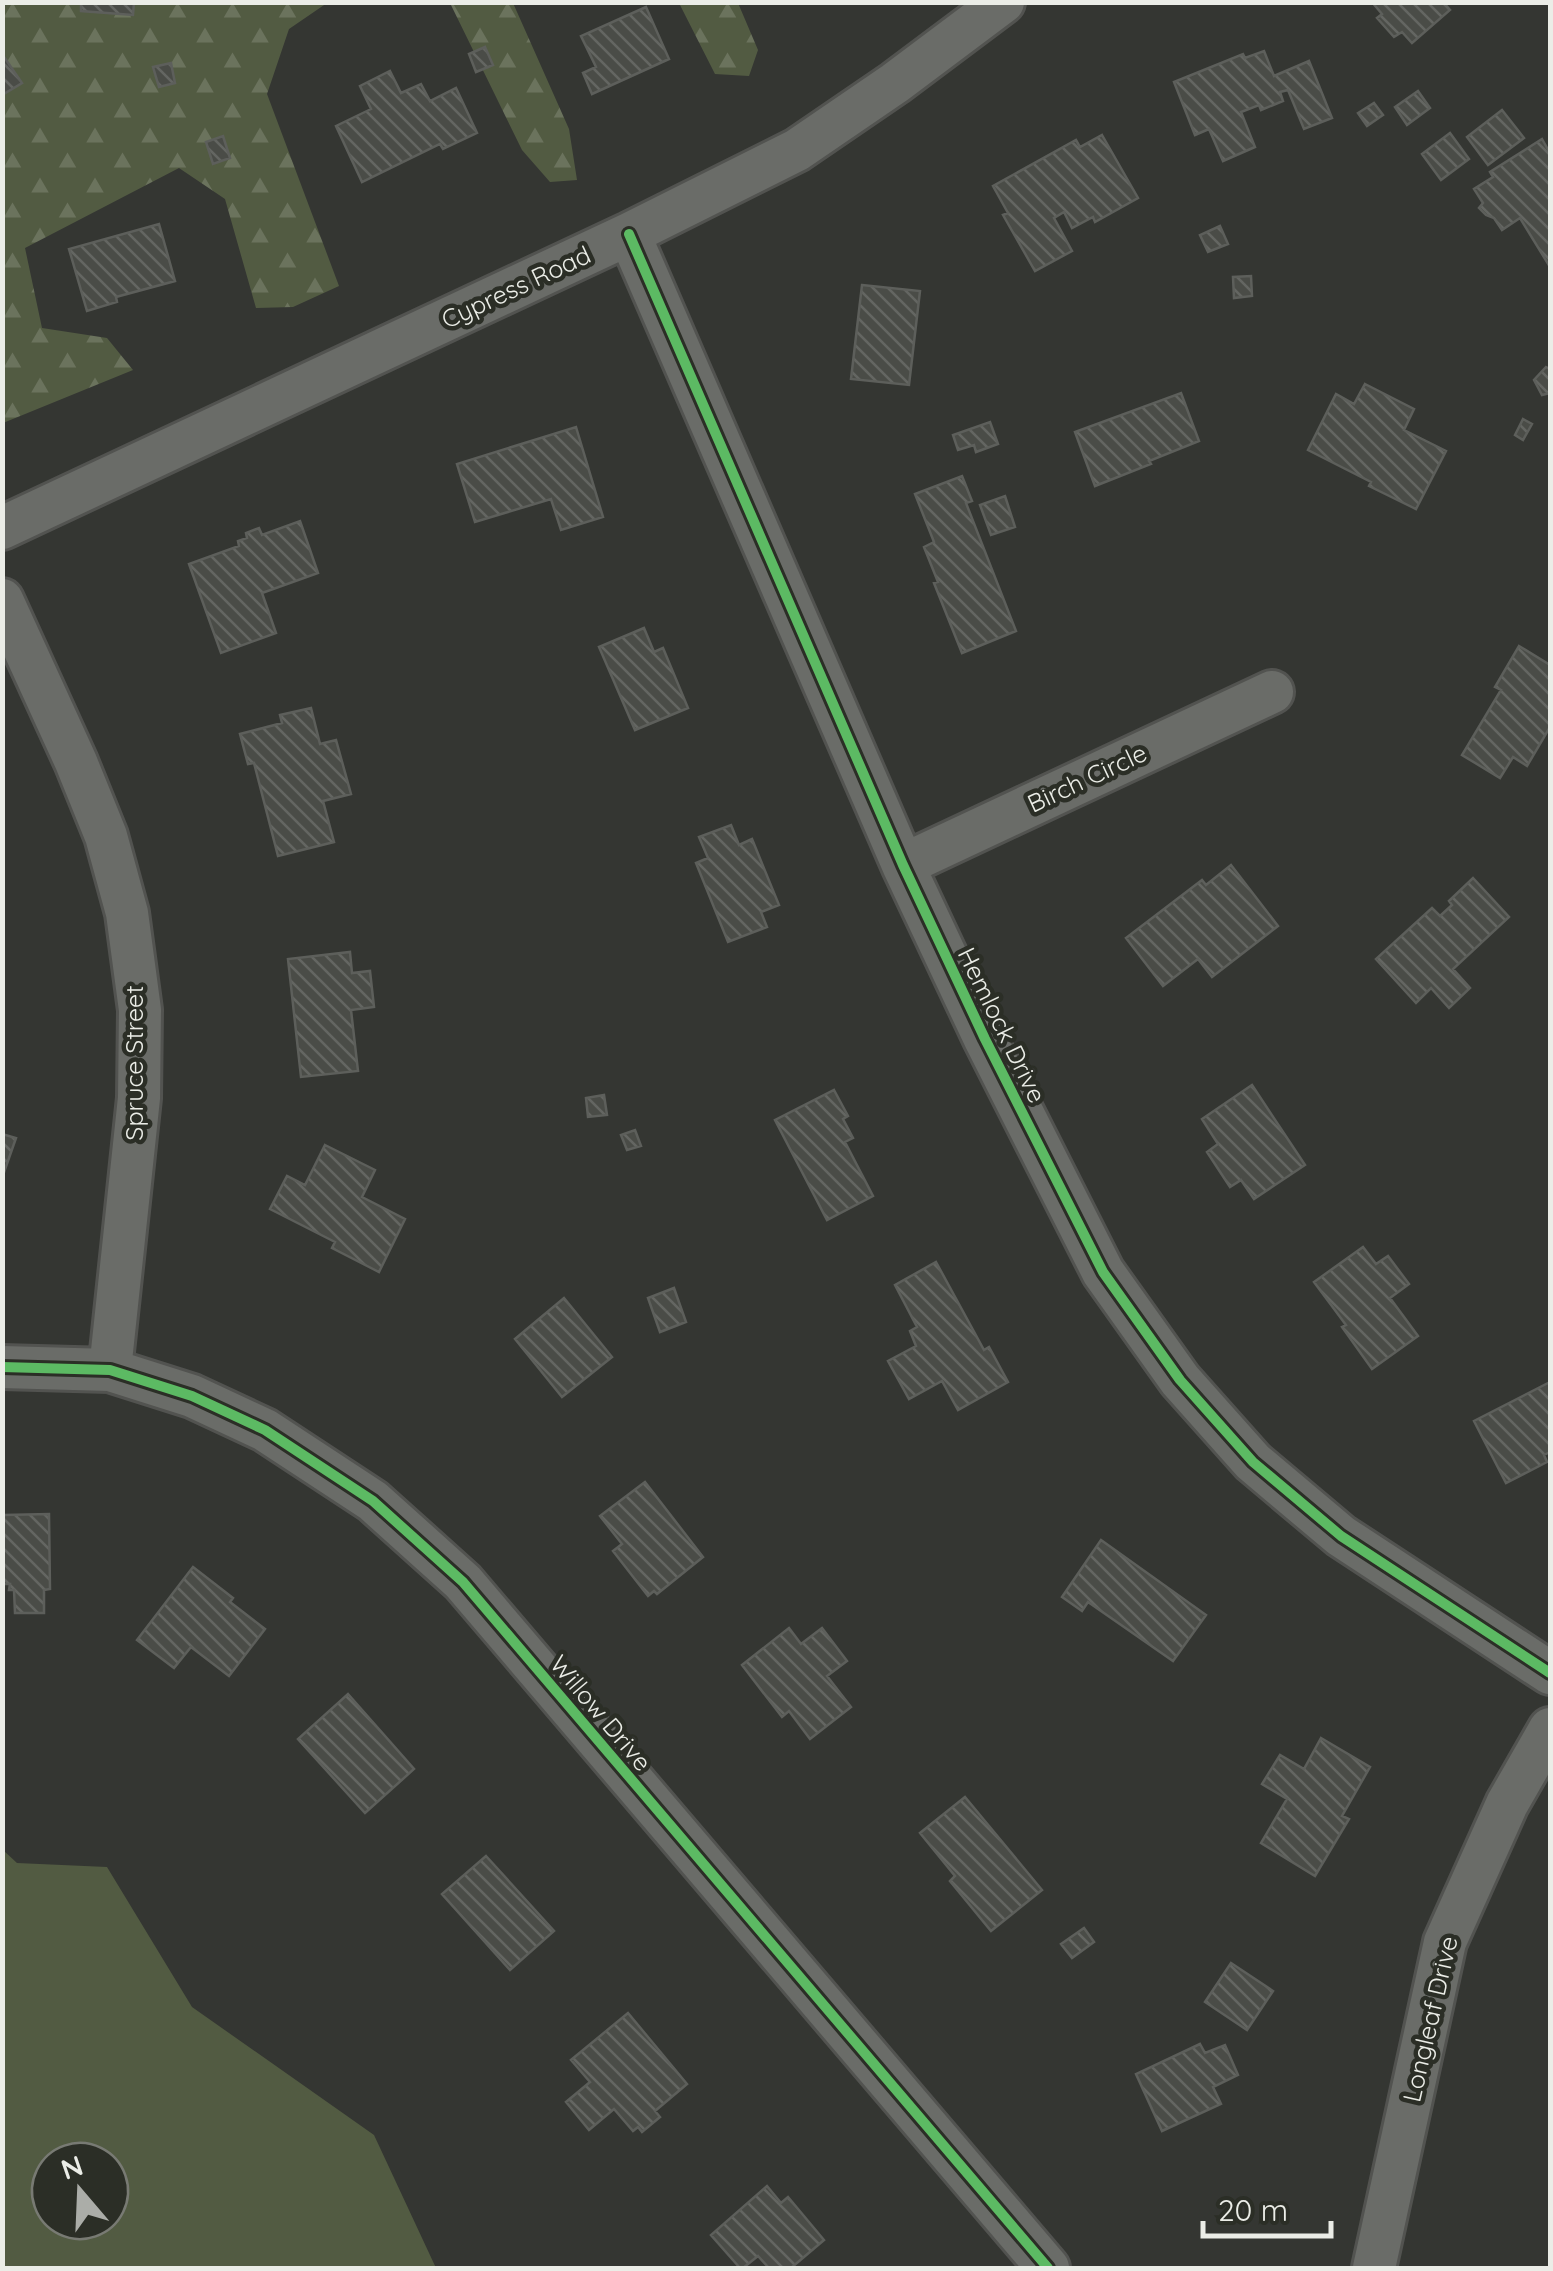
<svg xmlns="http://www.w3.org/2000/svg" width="1553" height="2271" font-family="Quicksand,sans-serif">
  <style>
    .forest { fill: url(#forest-firs) }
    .green { fill: #525b42; fill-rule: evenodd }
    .building { fill: url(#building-back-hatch); stroke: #5d5f5b; stroke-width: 2.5 }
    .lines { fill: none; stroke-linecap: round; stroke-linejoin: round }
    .minor-casing { stroke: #525350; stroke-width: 48 }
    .minor { stroke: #6a6c68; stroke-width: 42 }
    .cycleway-casing { stroke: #2b2e26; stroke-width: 16 }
    .cycleway { stroke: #5cba63; stroke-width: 10 }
    .labels { text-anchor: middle; stroke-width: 9; stroke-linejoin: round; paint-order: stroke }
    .street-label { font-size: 25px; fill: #ebede7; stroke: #2b2e26 }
  </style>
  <defs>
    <pattern id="forest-firs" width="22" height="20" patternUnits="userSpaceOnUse" patternTransform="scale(2.5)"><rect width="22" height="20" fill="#525b42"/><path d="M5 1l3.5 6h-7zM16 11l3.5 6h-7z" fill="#6b735d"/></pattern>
    <pattern id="building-back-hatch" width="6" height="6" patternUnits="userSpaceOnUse" patternTransform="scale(2.5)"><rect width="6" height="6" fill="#4a4c47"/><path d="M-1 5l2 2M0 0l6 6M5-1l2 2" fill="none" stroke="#646662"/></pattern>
  </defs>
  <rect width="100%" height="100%" fill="#343632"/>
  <path class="forest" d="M 3,3 L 327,3 L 289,29 L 267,94 L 339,286 L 293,307 L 256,308 L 225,199 L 179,168 L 25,248 L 42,328 L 107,338 L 133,370 L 3,423 Z
    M 450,3 L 513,3 L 569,129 L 577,180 L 550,182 L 522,150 Z
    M 679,3 L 738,3 L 758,50 L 749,76 L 715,74 Z"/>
  <path class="green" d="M 3,1850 L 17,1863 L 107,1867 L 192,2007 L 374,2135 L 436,2268 L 3,2268 ZM 50,2161 L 110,2161 L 110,2221 L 50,2221 Z"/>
  <path class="building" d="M 81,2 L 134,2 L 133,15 L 81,11 Z
    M 1372,2 L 1443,2 L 1450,10 L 1412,43 L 1402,32 L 1394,37 L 1377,18 L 1382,14 Z
    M 646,7 L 669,59 L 592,94 L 583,73 L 596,67 L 581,36 Z
    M 485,47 L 493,65 L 476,72 L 469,54 Z
    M 1264,51 L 1274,76 L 1309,61 L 1332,118 L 1304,129 L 1288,90 L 1280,92 L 1283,101 L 1261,110 L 1259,105 L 1241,112 L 1255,147 L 1223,161 L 1209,129 L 1195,135 L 1174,82 L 1243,54 L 1245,58 Z
    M 2,54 L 22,83 L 2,95 Z
    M 171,63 L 175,83 L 159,87 L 153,67 Z
    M 390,71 L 401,93 L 421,84 L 430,101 L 456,88 L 477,133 L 443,149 L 440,144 L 362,182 L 336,126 L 371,109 L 360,86 Z
    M 1418,91 L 1430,108 L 1407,125 L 1395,107 Z
    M 1374,103 L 1383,115 L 1367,126 L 1358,113 Z
    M 1502,110 L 1524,138 L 1488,165 L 1467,137 Z
    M 1450,133 L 1469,159 L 1441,180 L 1422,154 Z
    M 1102,135 L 1138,198 L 1095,222 L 1093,217 L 1072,228 L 1064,212 L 1054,218 L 1072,251 L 1035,271 L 1003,215 L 1008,213 L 993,186 L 1076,140 L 1080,147 Z
    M 223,136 L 230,158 L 213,164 L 206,142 Z
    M 1542,139 L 1550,153 L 1550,267 L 1520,218 L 1502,230 L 1494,218 L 1486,215 L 1479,208 L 1483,203 L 1474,189 L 1493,177 L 1490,172 Z
    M 159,224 L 175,281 L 116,297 L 117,302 L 87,311 L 69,249 Z
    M 1220,226 L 1228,244 L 1208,252 L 1200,235 Z
    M 1251,276 L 1252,296 L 1234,298 L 1233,277 Z
    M 862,285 L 920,291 L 909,385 L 851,379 Z
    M 1546,367 L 1550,369 L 1550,393 L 1542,395 L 1534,380 Z
    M 1365,384 L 1414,409 L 1404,430 L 1446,451 L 1416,509 L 1369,486 L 1371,482 L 1308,450 L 1336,394 L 1354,404 Z
    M 1181,393 L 1199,441 L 1149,461 L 1151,464 L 1095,486 L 1075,432 Z
    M 1523,419 L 1532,424 L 1523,440 L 1515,435 Z
    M 990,422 L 998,444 L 976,452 L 974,445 L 958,450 L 953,435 Z
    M 576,427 L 603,517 L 561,530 L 551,499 L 475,522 L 457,464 Z
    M 962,476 L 972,501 L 966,503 L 1016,631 L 962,653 L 934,583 L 938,582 L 924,547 L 934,542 L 915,494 Z
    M 1005,496 L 1015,527 L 991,535 L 980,505 Z
    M 300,521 L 318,573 L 262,593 L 276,633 L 221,653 L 189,564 L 239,546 L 238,541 L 247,538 L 246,533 L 259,528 L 262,535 Z
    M 644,628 L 654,652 L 663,648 L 688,708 L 635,730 L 599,647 Z
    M 1519,646 L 1550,665 L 1550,727 L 1527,766 L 1513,757 L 1500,778 L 1462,755 L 1501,690 L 1495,687 Z
    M 311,708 L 320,744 L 336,740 L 351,794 L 323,801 L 334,842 L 278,856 L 254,763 L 248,764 L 240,734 L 282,723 L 280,715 Z
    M 731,825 L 739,845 L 752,839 L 779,905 L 761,912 L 767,927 L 728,942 L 696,863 L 708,858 L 699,837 Z
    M 1231,865 L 1278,926 L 1212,977 L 1198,959 L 1163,986 L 1126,938 L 1202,880 L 1206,885 Z
    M 1473,878 L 1509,917 L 1453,969 L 1470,988 L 1449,1008 L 1431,988 L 1416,1003 L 1376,959 L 1432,908 L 1440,916 L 1452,905 L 1449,901 Z
    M 350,952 L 352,973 L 370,971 L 374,1007 L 351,1010 L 358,1071 L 301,1077 L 288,959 Z
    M 1252,1085 L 1305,1165 L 1254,1199 L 1241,1180 L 1230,1187 L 1207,1152 L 1218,1144 L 1202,1119 Z
    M 834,1090 L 848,1116 L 843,1119 L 853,1138 L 845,1142 L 873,1196 L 827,1220 L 775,1120 Z
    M 604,1095 L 607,1115 L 588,1117 L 586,1098 Z
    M 635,1130 L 641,1146 L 627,1150 L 621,1135 Z
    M 2,1134 L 16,1138 L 2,1178 Z
    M 325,1145 L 375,1170 L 362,1197 L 405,1219 L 379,1272 L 332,1248 L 335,1242 L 270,1209 L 287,1176 L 305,1185 Z
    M 1363,1247 L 1376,1264 L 1388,1256 L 1409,1284 L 1390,1298 L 1418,1336 L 1372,1369 L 1342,1327 L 1346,1325 L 1314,1282 Z
    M 936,1262 L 984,1350 L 989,1347 L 1008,1382 L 958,1410 L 942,1381 L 909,1399 L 888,1361 L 916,1346 L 910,1331 L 917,1327 L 895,1285 Z
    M 674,1288 L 686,1322 L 660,1332 L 648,1298 Z
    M 564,1298 L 612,1357 L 562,1397 L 515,1339 Z
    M 1550,1382 L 1550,1452 L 1544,1455 L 1547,1462 L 1506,1483 L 1474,1421 Z
    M 645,1482 L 703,1557 L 657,1594 L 654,1591 L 648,1596 L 613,1551 L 622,1544 L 600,1516 Z
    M 49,1514 L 50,1589 L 44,1590 L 44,1613 L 15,1613 L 14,1590 L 9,1590 L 10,1584 L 2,1584 L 4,1515 Z
    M 1101,1540 L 1206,1615 L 1173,1661 L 1088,1602 L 1082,1611 L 1062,1597 Z
    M 193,1567 L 233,1598 L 230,1602 L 265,1629 L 229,1676 L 191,1647 L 174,1668 L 137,1640 Z
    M 789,1628 L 801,1644 L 822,1628 L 847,1661 L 827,1676 L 851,1707 L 810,1739 L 789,1711 L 782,1717 L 742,1665 Z
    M 348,1694 L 414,1769 L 365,1813 L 298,1739 Z
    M 1321,1738 L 1370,1767 L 1342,1816 L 1349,1819 L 1315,1876 L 1261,1843 L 1287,1799 L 1262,1784 L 1280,1755 L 1304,1769 Z
    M 965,1797 L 1042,1890 L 991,1931 L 950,1881 L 955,1876 L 920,1833 Z
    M 486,1856 L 554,1931 L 510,1970 L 442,1894 Z
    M 1084,1928 L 1094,1942 L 1072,1958 L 1061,1944 Z
    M 1231,1963 L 1273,1991 L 1247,2030 L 1205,2002 Z
    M 628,2013 L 687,2084 L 655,2111 L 660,2117 L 642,2132 L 638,2127 L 633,2131 L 614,2109 L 589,2130 L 566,2102 L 590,2082 L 571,2060 Z
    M 1200,2044 L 1205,2053 L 1225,2045 L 1238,2075 L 1213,2087 L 1221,2104 L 1162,2131 L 1136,2074 Z
    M 767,2186 L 781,2203 L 788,2197 L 824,2240 L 791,2268 L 769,2268 L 758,2256 L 743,2268 L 740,2268 L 711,2235 Z"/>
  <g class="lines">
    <g class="minor-casing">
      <path id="minor" d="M 629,234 L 903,865 L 985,1039 L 1103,1272 L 1180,1380 L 1253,1462 L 1341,1536 L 1550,1673
        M 2,528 L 629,234 L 797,150 L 895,83 L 1003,2
        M 2,600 L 76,762 L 106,836 L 127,913 L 140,1010 L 139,1098 L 110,1370
        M 903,865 L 1272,692
        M 2,1367 L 110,1370 L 192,1396 L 265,1430 L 373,1501 L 463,1582 L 1048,2268
        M 1374,2268 L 1445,1942 L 1507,1804 L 1550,1729"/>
    </g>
    <use href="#minor" class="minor"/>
    <g class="cycleway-casing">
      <path id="cycleway" d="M 629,234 L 903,865 L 985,1039 L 1103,1272 L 1180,1380 L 1253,1462 L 1341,1536 L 1550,1673
        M 2,1367 L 110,1370 L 192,1396 L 265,1430 L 373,1501 L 463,1582 L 1048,2268"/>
    </g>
    <use href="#cycleway" class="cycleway"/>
  </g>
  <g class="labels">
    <g class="street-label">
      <text transform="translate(516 287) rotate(-25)" y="9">Cypress Road</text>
      <text transform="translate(1087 778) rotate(-25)" y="9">Birch Circle</text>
      <text transform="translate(1002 1025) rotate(64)" y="9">Hemlock Drive</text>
      <text transform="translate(134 1063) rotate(-90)" y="9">Spruce Street</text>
      <text transform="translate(601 1713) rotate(50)" y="9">Willow Drive</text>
      <text transform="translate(1430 2019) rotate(-77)" y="9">Longleaf Drive</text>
    </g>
  </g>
  <rect width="1553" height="2271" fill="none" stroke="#ebede7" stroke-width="10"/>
  <g transform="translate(80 2191) rotate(341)"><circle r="48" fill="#2b2e26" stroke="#787a73" stroke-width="2.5"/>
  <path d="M0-8L18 38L0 25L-18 38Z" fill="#abada8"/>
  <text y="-15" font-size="28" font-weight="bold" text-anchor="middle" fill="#ebede7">N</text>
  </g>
  <path d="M1203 2221v15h128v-15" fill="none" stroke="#ebede7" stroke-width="5"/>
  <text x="1218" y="2221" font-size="30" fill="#ebede7" stroke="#2b2e26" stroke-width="8" paint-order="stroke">20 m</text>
</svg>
